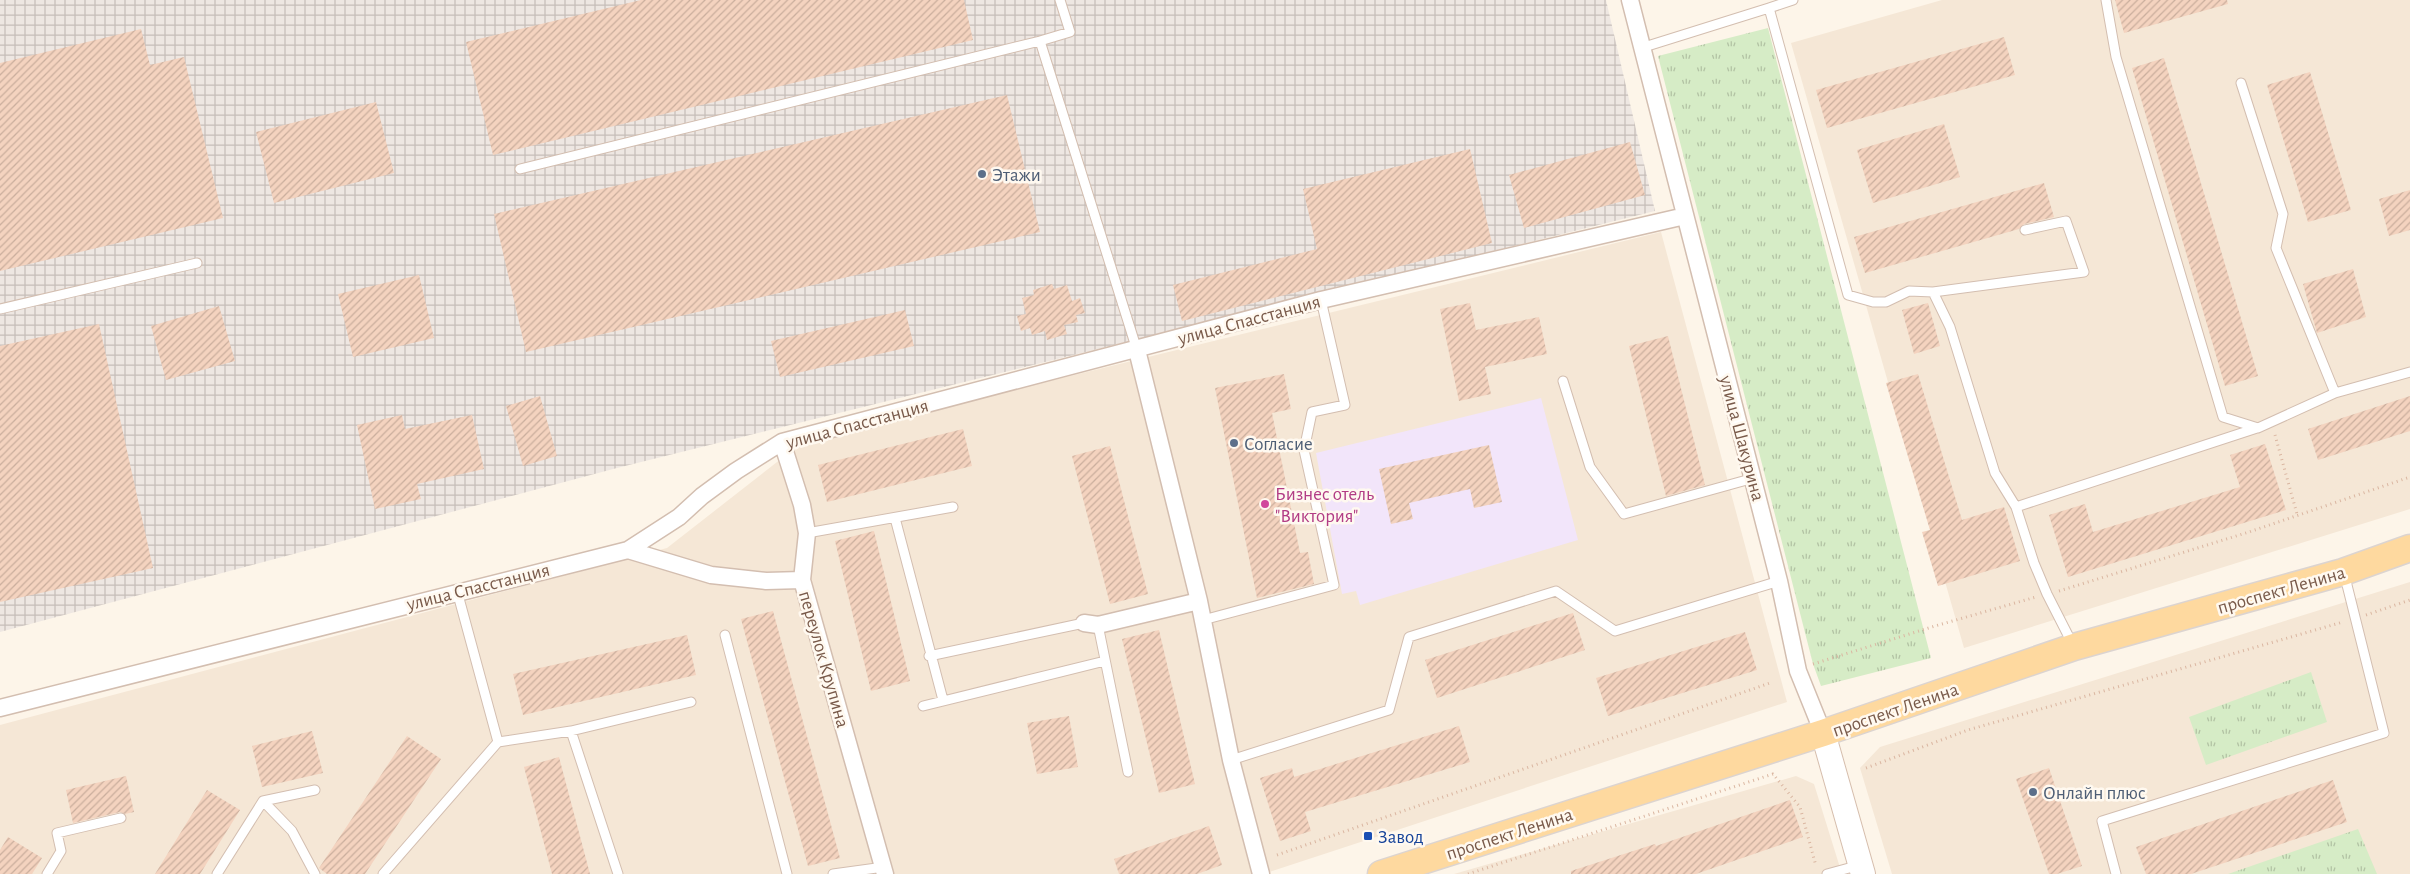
<svg xmlns="http://www.w3.org/2000/svg" width="2410" height="874" font-family="'Alegreya Sans',sans-serif">
  <style>
    .residential { fill: #f5e7d6 }
    .industrial { fill: url(#industrial-grid) }
    .education { fill: #f2e5fa }
    .grass { fill: url(#grass-tufts) }
    .building { fill: url(#building-hatch) }
    .lines { fill: none; stroke-linecap: round; stroke-linejoin: round }
    .service-casing { stroke: #d3beb0; stroke-width: 11 }
    .minor-casing { stroke: #d3beb0; stroke-width: 19 }
    .secondary-casing { stroke: #d6bead; stroke-width: 26 }
    .primary-casing { stroke: #dcd4d0; stroke-width: 29 }
    .path { stroke: #dab6a1; stroke-width: 3; stroke-dasharray: 1 4; stroke-linecap: butt }
    .service { stroke: #fff; stroke-width: 9 }
    .minor { stroke: #fff; stroke-width: 16 }
    .secondary { stroke: #fff; stroke-width: 24 }
    .primary { stroke: #fed99f; stroke-width: 26 }
    .service-dot { fill: #5c6f8a; stroke: #fff9f0; stroke-width: 2 }
    .hotel-dot { fill: #d1479c; stroke: #fff9f0; stroke-width: 2 }
    .transit-dot { fill: #1a4fb4; stroke: #fff9f0; stroke-width: 2 }
    .labels { text-anchor: middle; stroke-width: 5; stroke-linejoin: round; paint-order: stroke }
    .service-label { font-size: 19px; fill: #4e5e75; stroke: #fff9f0; text-anchor: start }
    .street-label { font-size: 19px; fill: #795a4a; stroke: #fff9f0 }
    .hotel-label { font-size: 19px; fill: #b23c85; stroke: #fff9f0; text-anchor: start }
    .transit-label { font-size: 19px; fill: #164399; stroke: #fff9f0; text-anchor: start }
  </style>
  <defs>
    <pattern id="industrial-grid" width="8" height="8" patternUnits="userSpaceOnUse" patternTransform="scale(1.25)"><rect width="8" height="8" fill="#eee7e2"/><path d="M0 4h8M4 0v8" fill="none" stroke="#c6beb9"/></pattern>
    <pattern id="grass-tufts" width="24" height="20" patternUnits="userSpaceOnUse" patternTransform="scale(1.25)"><rect width="24" height="20" fill="#d6ecc6"/><path d="M3 7l-1-3M5 7V3M7 7l1-3M15 17l-1-3M17 17v-4M19 17l1-3" fill="none" stroke="#b2c2a3"/></pattern>
    <pattern id="building-hatch" width="6" height="6" patternUnits="userSpaceOnUse" patternTransform="scale(1.25)"><rect width="6" height="6" fill="#f4d3bf"/><path d="M-1 1l2-2M0 6l6-6M5 7l2-2" fill="none" stroke="#caae9d"/></pattern>
  </defs>
  <rect width="100%" height="100%" fill="#fdf5e9"/>
  <path class="residential" d="M 1942,0 L 2410,0 L 2410,509 L 1964,648 L 1791,43 Z
    M 1661,232 L 1787,702 L 1263,874 L 0,874 L 0,725 L 667,548 L 804,441 Z
    M 2410,582 L 2410,874 L 1892,874 L 1860,768 L 1880,747 Z
    M 1796,776 L 1814,784 L 1842,874 L 1454,874 Z"/>
  <path class="industrial" d="M 0,0 L 1606,0 L 1655,211 L 617,468 L 0,632 Z"/>
  <path class="education" d="M 1541,398 L 1578,540 L 1360,605 L 1356,591 L 1342,594 L 1316,453 Z"/>
  <path class="grass" d="M 1768,28 L 1931,658 L 1821,686 L 1813,664 L 1658,56 Z
    M 2311,672 L 2327,722 L 2206,765 L 2189,717 Z
    M 2358,829 L 2377,874 L 2228,874 Z"/>
  <path class="building" d="M 641,0 L 964,0 L 973,40 L 493,155 L 466,42 Z
    M 2115,0 L 2227,0 L 2228,4 L 2124,33 Z
    M 141,29 L 150,65 L 184,57 L 223,218 L 0,271 L 0,63 Z
    M 2004,37 L 2015,75 L 1827,128 L 1816,90 Z
    M 2164,58 L 2258,376 L 2225,386 L 2132,68 Z
    M 2310,72 L 2351,210 L 2308,222 L 2267,85 Z
    M 1007,95 L 1040,232 L 526,352 L 494,214 Z
    M 376,102 L 394,173 L 274,203 L 256,132 Z
    M 1944,124 L 1960,177 L 1873,203 L 1857,150 Z
    M 1630,142 L 1645,195 L 1524,228 L 1509,175 Z
    M 1470,149 L 1492,243 L 1182,321 L 1173,285 L 1317,249 L 1303,189 Z
    M 2044,183 L 2054,217 L 2024,224 L 2019,229 L 1865,273 L 1854,237 Z
    M 2410,190 L 2410,230 L 2389,236 L 2379,199 Z
    M 2353,269 L 2366,317 L 2317,333 L 2303,284 Z
    M 419,275 L 434,338 L 353,357 L 338,294 Z
    M 1052,284 L 1054,289 L 1067,285 L 1072,301 L 1080,298 L 1085,313 L 1076,315 L 1078,322 L 1064,325 L 1067,334 L 1047,340 L 1045,331 L 1032,335 L 1030,328 L 1021,331 L 1017,316 L 1026,314 L 1022,298 L 1034,295 L 1033,290 Z
    M 1470,303 L 1476,330 L 1539,317 L 1547,354 L 1485,367 L 1491,394 L 1459,401 L 1440,309 Z
    M 1928,303 L 1940,346 L 1914,354 L 1902,310 Z
    M 219,306 L 235,361 L 166,380 L 151,326 Z
    M 905,310 L 914,346 L 780,377 L 771,341 Z
    M 99,324 L 153,568 L 0,602 L 0,346 Z
    M 1668,336 L 1705,485 L 1666,496 L 1629,346 Z
    M 1284,374 L 1291,409 L 1272,413 L 1300,553 L 1308,552 L 1314,584 L 1257,598 L 1215,388 Z
    M 1918,374 L 1962,520 L 2004,507 L 2020,561 L 1938,586 L 1922,532 L 1930,530 L 1886,383 Z
    M 540,396 L 557,456 L 523,466 L 506,406 Z
    M 2410,396 L 2410,431 L 2318,460 L 2308,429 Z
    M 402,415 L 405,429 L 472,415 L 484,469 L 417,484 L 421,499 L 375,509 L 357,425 Z
    M 963,429 L 972,466 L 827,502 L 818,465 Z
    M 2265,444 L 2286,510 L 2068,577 L 2049,515 L 2085,504 L 2093,532 L 2240,487 L 2230,455 Z
    M 1489,445 L 1502,502 L 1474,508 L 1470,489 L 1409,503 L 1413,519 L 1391,524 L 1379,469 Z
    M 1110,446 L 1148,594 L 1110,604 L 1072,456 Z
    M 874,531 L 910,681 L 871,691 L 835,541 Z
    M 773,611 L 840,858 L 808,866 L 741,619 Z
    M 1573,613 L 1585,650 L 1437,698 L 1425,660 Z
    M 1159,630 L 1195,784 L 1159,793 L 1122,639 Z
    M 1745,632 L 1757,670 L 1608,716 L 1596,678 Z
    M 687,635 L 696,675 L 523,715 L 513,674 Z
    M 1069,716 L 1078,767 L 1037,774 L 1027,723 Z
    M 1459,726 L 1470,762 L 1305,812 L 1311,831 L 1280,841 L 1260,778 L 1292,768 L 1294,777 Z
    M 312,731 L 323,773 L 262,787 L 252,746 Z
    M 407,736 L 441,759 L 365,874 L 327,874 L 319,868 Z
    M 559,757 L 590,874 L 552,874 L 524,767 Z
    M 2049,768 L 2082,866 L 2057,874 L 2049,874 L 2016,779 Z
    M 126,776 L 134,812 L 125,814 L 120,812 L 73,823 L 66,790 Z
    M 2333,780 L 2347,822 L 2191,874 L 2146,874 L 2136,847 Z
    M 207,790 L 240,810 L 200,874 L 155,874 Z
    M 1790,800 L 1803,837 L 1696,874 L 1571,874 L 1571,871 L 1655,844 L 1656,846 Z
    M 1209,826 L 1222,865 L 1197,874 L 1119,874 L 1114,859 Z
    M 8,837 L 42,858 L 32,874 L 0,874 L 0,850 Z"/>
  <g class="lines">
    <g class="service-casing">
      <path id="service" d="M 2106,0 L 2116,57 L 2223,417 L 2258,428 L 2335,393 L 2276,248 L 2283,214 L 2241,83
        M 1769,8 L 1793,0
        M 1040,41 L 1070,32 L 1060,0
        M 1641,48 L 1769,8 L 1848,295 L 1873,302 L 1886,302 L 1909,291 L 1933,292 L 1950,327 L 1995,473 L 2016,507 L 2034,563 L 2047,594 L 2073,645
        M 520,169 L 1040,41 L 1137,350
        M 1933,292 L 2084,272 L 2066,221 L 2025,230
        M 0,309 L 197,263
        M 1563,381 L 1590,467 L 1624,514 L 1754,478
        M 2335,393 L 2410,372
        M 2016,507 L 2257,428
        M 895,518 L 943,700
        M 807,533 L 953,507
        M 1203,620 L 1334,585 L 1304,450 L 1312,412 L 1345,405 L 1321,300
        M 1098,625 L 1128,772
        M 725,635 L 787,874
        M 929,656 L 1084,623
        M 923,706 L 1105,661
        M 571,731 L 618,874
        M 498,742 L 571,731 L 691,702
        M 1231,760 L 1389,710 L 1409,637 L 1556,591 L 1615,631 L 1779,581
        M 263,801 L 292,831 L 315,874
        M 47,874 L 61,851 L 57,833 L 121,818
        M 217,874 L 263,801 L 315,790
        M 383,874 L 498,742 L 457,591
        M 833,874 L 884,867
        M 1827,874 L 1860,865
        M 2116,874 L 2102,821 L 2384,733 L 2344,573"/>
    </g>
    <g class="minor-casing">
      <path id="minor" d="M 1630,0 L 1779,581 L 1798,671 L 1823,733
        M 1137,350 L 1199,601 L 1231,760 L 1261,874
        M 782,442 L 802,505 L 807,533 L 802,580 L 885,874
        M 628,550 L 711,575 L 766,581 L 802,580
        M 1084,623 L 1098,625 L 1199,601
        M 0,708 L 628,550 L 679,517 L 702,496 L 736,471 L 782,442 L 1321,300 L 1685,216"/>
    </g>
    <g class="secondary-casing">
      <path id="secondary" d="M 1823,733 L 1863,874"/>
    </g>
    <g class="primary-casing">
      <path id="primary" d="M 1381,874 L 1823,733 L 2074,647 L 2343,572 L 2410,548"/>
    </g>
    <path class="path" d="M 2275,435 L 2297,514
      M 2059,591 L 2249,532 L 2410,477
      M 2366,615 L 2410,600
      M 1813,664 L 1935,626 L 2036,597
      M 1866,768 L 1968,730 L 2343,622
      M 1277,855 L 1770,683
      M 1468,874 L 1773,774 L 1800,807 L 1816,866"/>
    <use href="#service" class="service"/>
    <use href="#minor" class="minor"/>
    <use href="#secondary" class="secondary"/>
    <use href="#primary" class="primary"/>
  </g>
  <g class="service-dot">
    <circle cx="982" cy="174" r="5"/>
    <circle cx="1234" cy="443" r="5"/>
    <circle cx="2033" cy="792" r="5"/>
  </g>
  <circle class="hotel-dot" cx="1265" cy="504" r="5"/>
  <rect class="transit-dot" x="1363" y="831" width="10" height="10" rx="2.5"/>
  <g class="labels">
    <g class="service-label">
      <text x="992" y="181">Этажи</text>
      <text x="1244" y="450">Согласие</text>
      <text x="2043" y="799">Онлайн плюс</text>
    </g>
    <g class="street-label">
      <text transform="translate(1249 319) rotate(-15)" y="7">улица Спасстанция</text>
      <text transform="translate(857 423) rotate(-15)" y="7">улица Спасстанция</text>
      <text transform="translate(1743 438) rotate(75)" y="7">улица Шакурина</text>
      <text transform="translate(478 586) rotate(-14)" y="7">улица Спасстанция</text>
      <text transform="translate(2281 589) rotate(-16)" y="7">проспект Ленина</text>
      <text transform="translate(825 659) rotate(74)" y="7">переулок Крупина</text>
      <text transform="translate(1895 709) rotate(-19)" y="7">проспект Ленина</text>
      <text transform="translate(1509 833) rotate(-18)" y="7">проспект Ленина</text>
    </g>
    <g class="hotel-label">
      <text x="1275" y="500">Бизнес отель<tspan x="1275" dy="22">"Виктория"</tspan></text>
    </g>
    <g class="transit-label">
      <text x="1378" y="843">Завод</text>
    </g>
  </g>
</svg>
